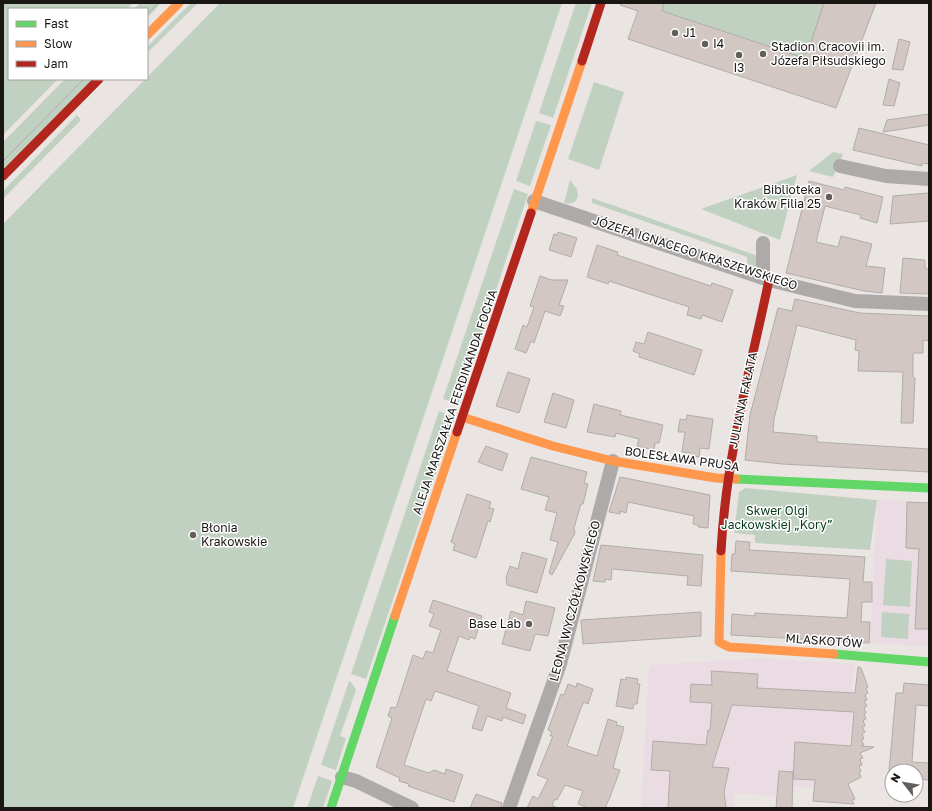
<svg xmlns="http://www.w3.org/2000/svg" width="932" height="811" font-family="'Golos Text',sans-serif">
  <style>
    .education { fill: #ebdce3 }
    .green { fill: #c1d1c1 }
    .building { fill: #d3c7c3; stroke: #b0acaa }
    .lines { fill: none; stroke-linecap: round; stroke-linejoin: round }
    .street { stroke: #adaaa9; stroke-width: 14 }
    .fast { stroke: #63d668; stroke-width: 9 }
    .slow { stroke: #ff974d; stroke-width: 9 }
    .jam { stroke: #b3261e; stroke-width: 9 }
    .tram { stroke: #aeacab; stroke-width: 1 }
    .poi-dot { fill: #625e5c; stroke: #fff; stroke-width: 1.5 }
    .labels { text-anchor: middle; stroke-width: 3; stroke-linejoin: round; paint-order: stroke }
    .poi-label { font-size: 12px; fill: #191614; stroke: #fff; text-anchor: start }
    .street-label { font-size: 12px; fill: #191614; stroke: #fff }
    .park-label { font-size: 12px; fill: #053b1b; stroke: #fff }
  </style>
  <rect width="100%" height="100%" fill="#eae5e2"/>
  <path class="education" d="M 877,500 L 929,502 L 929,647 L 870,643 Z
    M 760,658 L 854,664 L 852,689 L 854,690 L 845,791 L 792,786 L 778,788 L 776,796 L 733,793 L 733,808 L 641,808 L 649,665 Z"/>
  <path class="green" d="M 3,3 L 133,3 L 127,9 L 9,9 L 9,79 L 58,79 L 3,135 Z
    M 140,3 L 161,3 L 147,18 L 147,9 L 134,9 Z
    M 191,3 L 198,3 L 147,53 L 147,47 Z
    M 220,3 L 562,3 L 293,808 L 3,808 L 3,224 Z
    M 576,3 L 592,3 L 553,118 L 539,113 Z
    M 633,3 L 876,3 L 850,65 L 628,39 L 638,11 Z
    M 65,79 L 94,79 L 3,171 L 3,142 Z
    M 594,82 L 624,92 L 599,170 L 568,159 Z
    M 77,115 L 81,120 L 3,199 L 3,191 Z
    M 536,121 L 551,125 L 530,186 L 516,181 Z
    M 833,152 L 843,154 L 833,177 L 809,171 Z
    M 797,175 L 780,240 L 701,209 Z
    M 570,180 L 577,189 L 578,196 C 576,203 571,205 564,203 Z
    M 514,189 L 528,194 L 458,404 L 443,399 Z
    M 592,198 L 758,256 L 756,271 L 747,268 L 747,257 L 592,203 Z
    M 439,411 L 455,417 L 366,679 L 351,674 Z
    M 745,488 L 877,500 L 870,550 L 755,543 L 755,535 L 734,533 L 739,492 Z
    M 886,559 L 912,561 L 910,607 L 883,605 Z
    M 882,612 L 909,614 L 908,639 L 881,637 Z
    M 349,681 L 352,683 L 356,690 L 340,736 L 346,738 L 336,770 L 321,765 Z
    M 318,776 L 332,781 L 323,808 L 307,808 Z"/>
  <path class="building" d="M 621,3 L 664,3 L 662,11 L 798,56 L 804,55 L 808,51 L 824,3 L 876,3 L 836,108 L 628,39 L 638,11 L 620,5 Z
    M 899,39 L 910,42 L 903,70 L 892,69 Z
    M 889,79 L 900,83 L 894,106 L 883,105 Z
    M 929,114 L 929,125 L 883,132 L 887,120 Z
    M 859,128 L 929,145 L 929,164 L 922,163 L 922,166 L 853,150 Z
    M 809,181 L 844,190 L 845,187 L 883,197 L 877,223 L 860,218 L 861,215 L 825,206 L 816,242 L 838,247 L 841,236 L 872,244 L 866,266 L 885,268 L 882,293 L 864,291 L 786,273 Z
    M 929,193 L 929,221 L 890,224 L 893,196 Z
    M 558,232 L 577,238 L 571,257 L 549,250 L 554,234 L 557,235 Z
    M 597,245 L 618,252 L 617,255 L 711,286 L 712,283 L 733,290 L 722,322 L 702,315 L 701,319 L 687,315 L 689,307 L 609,281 L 608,284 L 587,277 Z
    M 903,258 L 925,260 L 925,268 L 929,270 L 929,294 L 900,293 Z
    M 540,276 L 552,280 L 568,280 L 559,305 L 564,306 L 560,316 L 545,311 L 534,343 L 531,341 L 526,353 L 515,349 L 523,325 L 527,327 L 534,307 L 530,306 Z
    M 795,299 L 860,313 L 929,316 L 929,341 L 923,340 L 923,353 L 913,353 L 913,377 L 915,378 L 913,423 L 901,423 L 903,372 L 858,371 L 859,351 L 855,350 L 856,340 L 797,325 L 774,419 L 773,432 L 817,436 L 817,442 L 929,449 L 929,472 L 782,464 L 745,460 L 750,415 L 778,308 L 792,311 Z
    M 648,332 L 702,350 L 694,375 L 639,357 L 640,354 L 633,351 L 636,342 L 644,344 Z
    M 508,372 L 530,379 L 519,413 L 496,406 Z
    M 553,393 L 574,400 L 566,428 L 544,422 Z
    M 594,404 L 621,411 L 620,415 L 663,425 L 659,443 L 655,443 L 654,450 L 637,446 L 639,439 L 616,433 L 615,437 L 587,432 Z
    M 687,415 L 713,419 L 709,449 L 700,448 L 699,457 L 689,455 L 690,453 L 682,452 L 685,432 L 678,432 L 680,419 L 686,420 Z
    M 486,446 L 508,454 L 502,471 L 478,462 Z
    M 531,457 L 587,472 L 584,483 L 588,484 L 583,504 L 581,504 L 574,528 L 575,533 L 552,575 L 549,573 L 558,542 L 550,540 L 557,513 L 545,510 L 549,497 L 521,489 Z
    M 620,477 L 710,495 L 708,528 L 698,527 L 698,525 L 693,524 L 694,516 L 628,502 L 626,513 L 620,511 L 620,514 L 609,512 Z
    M 467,494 L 491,502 L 489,508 L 494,509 L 490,522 L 488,521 L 476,558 L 453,550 L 455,544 L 451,542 Z
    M 907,502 L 929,503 L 929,629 L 915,629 L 919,549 L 906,548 Z
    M 736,541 L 750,542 L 749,550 L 865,557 L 863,582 L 872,582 L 872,602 L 862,602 L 861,622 L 870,622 L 869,643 L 731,635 L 732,614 L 755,616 L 755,613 L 847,618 L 850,579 L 731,571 L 732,554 L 735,554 Z
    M 601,545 L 703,555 L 701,586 L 687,585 L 688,576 L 612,569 L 611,580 L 605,579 L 605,582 L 593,581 Z
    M 522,552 L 547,559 L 537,593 L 507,585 L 506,578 L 510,566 L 518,569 Z
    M 433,600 L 482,616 L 475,639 L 470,637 L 469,640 L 459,636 L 447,671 L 511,693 L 506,708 L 526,715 L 523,724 L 503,717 L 502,721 L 487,716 L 482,731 L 472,728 L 479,706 L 435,691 L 431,701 L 426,699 L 404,765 L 429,773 L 434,770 L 445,774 L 446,769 L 463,775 L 454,802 L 408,786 L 409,784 L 399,781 L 400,778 L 376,767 L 392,718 L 388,716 L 391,707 L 396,708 L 413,655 L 423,659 L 426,651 L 433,653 L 441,630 L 429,626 L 434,614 L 429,612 Z
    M 526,601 L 555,608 L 548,636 L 535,634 L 530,651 L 502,644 L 511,611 L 523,615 Z
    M 701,612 L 701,636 L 583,644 L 581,620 Z
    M 858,667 L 861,668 L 868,687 L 866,688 L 868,693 L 865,695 L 867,700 L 864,701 L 867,706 L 864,708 L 866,713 L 864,714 L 866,719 L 863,720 L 865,726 L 862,727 L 865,732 L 862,734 L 864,739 L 861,740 L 864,745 L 861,746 L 874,747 L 860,753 L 863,758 L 860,759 L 862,765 L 859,766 L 861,771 L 859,772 L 861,777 L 848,784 L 855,799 L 852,800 L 854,804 L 813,801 L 815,780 L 793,779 L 795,742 L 851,746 L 854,712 L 732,705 L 712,767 L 729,768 L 724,792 L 726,808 L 668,808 L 670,771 L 651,770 L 653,741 L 706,745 L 708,730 L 710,730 L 712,703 L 690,702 L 691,684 L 712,685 L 711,671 L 758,674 L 757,688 L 855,693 Z
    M 626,677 L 638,679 L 637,684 L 640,684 L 637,704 L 634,704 L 633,709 L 616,706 L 621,679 L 626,680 Z
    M 577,683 L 593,689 L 588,704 L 584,702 L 581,708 L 567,746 L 597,756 L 608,719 L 617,722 L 616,725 L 624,727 L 613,768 L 620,770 L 610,797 L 605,808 L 589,808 L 578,804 L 583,791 L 565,785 L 557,800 L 555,799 L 552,805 L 557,808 L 527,808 L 533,796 L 538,799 L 548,779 L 537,775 L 553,736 L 550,736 L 552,732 L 548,730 L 561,694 L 564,695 L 568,684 L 576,687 Z
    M 904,683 L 929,685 L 929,706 L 916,705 L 912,762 L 929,763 L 929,780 L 916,779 L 916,771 L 889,771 L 896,693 L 903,693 Z
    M 779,771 L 793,772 L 792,808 L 776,808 Z
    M 476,794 L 502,803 L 501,808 L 470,808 Z"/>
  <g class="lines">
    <path class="street" d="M 840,166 L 886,176 L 929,179
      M 534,201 L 769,280 L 855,301 L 929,304
      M 763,243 L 763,278
      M 342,777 L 356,781 L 412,808
      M 509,808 L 560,664 L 613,461"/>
    <path class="fast" d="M 736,479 L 929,488
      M 834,654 L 929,662
      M 331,808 L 395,616"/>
    <path class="slow" d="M 147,35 L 179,3
      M 531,213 L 582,61
      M 462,417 L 553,446 L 613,461 L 716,478 L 736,479
      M 721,551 L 719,642 L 729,647 L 834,654
      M 395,616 L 457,432"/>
    <path class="jam" d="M 582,61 L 601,3
      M 3,176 L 99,79
      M 457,432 L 531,213
      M 721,551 C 726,458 750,370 769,280"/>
    <path class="tram" d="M 147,15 L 158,3
      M 3,161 L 84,79"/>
  </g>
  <g class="poi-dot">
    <circle cx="675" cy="33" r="4"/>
    <circle cx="705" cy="44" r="4"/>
    <circle cx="763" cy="54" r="4"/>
    <circle cx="739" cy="55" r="4"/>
    <circle cx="829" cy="197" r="4"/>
    <circle cx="193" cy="535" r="4"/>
    <circle cx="529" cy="624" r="4"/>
  </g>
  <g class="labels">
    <g class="poi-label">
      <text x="683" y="37">J1</text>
      <text x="713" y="48">I4</text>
      <text x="771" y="51">Stadion Cracovii im.<tspan x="771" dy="14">Józefa Piłsudskiego</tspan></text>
      <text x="739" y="72" text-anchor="middle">I3</text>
      <text x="821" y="194" text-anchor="end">Biblioteka<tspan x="821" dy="14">Kraków Filia 25</tspan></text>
      <text x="201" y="532">Błonia<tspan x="201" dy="14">Krakowskie</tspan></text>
      <text x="521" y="628" text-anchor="end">Base Lab</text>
    </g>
    <g class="street-label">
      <text transform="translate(695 253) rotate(18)" y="4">JÓZEFA IGNACEGO KRASZEWSKIEGO</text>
      <text transform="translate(743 400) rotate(-78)" y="4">JULIANA FAŁATA</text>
      <text transform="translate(455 402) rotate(-71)" y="4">ALEJA MARSZAŁKA FERDINANDA FOCHA</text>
      <text transform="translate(682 459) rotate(8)" y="4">BOLESŁAWA PRUSA</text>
      <text transform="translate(575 601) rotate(-75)" y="4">LEONA WYCZÓŁKOWSKIEGO</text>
      <text transform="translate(824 641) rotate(4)" y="4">MLASKOTÓW</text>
    </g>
    <g class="park-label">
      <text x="777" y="515">Skwer Olgi<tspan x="777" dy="14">Jackowskiej „Kory”</tspan></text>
    </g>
  </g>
  <rect width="932" height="811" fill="none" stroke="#191614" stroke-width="8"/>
  <rect x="8" y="8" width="140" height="72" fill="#ffffff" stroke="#a3a2a1"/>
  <rect x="16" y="21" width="20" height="6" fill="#63d668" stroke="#a3a2a1"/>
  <text x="44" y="28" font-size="12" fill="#191614">Fast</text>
  <rect x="16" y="41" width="20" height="6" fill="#ff974d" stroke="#a3a2a1"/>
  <text x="44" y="48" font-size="12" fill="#191614">Slow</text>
  <rect x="16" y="61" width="20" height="6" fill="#b3261e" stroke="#a3a2a1"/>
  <text x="44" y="68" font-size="12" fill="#191614">Jam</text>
  <g transform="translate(904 783) rotate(301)"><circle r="19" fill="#ffffff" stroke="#a3a2a1"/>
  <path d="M0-3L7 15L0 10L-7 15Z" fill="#625e5c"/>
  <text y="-6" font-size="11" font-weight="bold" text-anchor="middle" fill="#191614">N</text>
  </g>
</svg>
